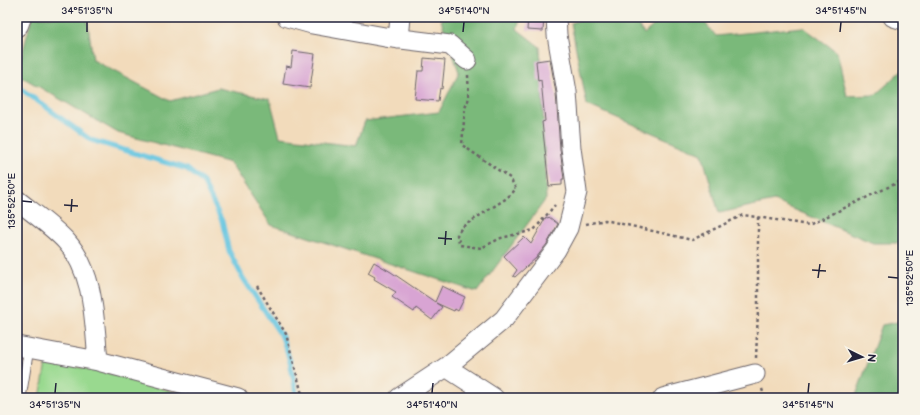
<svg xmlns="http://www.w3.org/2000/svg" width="920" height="415" font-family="'Balsamiq Sans',sans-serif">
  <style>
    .green { fill: #99d98f; stroke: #5e7e65 }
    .forest { fill: #7ab97a; stroke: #4e6e5a }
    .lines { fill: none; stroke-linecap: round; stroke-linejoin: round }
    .stream { stroke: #62c4e0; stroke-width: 5 }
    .building { fill: #d8a4d3 }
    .lane-casing { stroke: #6b6368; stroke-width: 11 }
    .street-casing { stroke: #6b6368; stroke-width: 21 }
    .highway-casing { stroke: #6b6368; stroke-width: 24 }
    .path { stroke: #6b6368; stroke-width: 2.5; stroke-dasharray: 3 3; stroke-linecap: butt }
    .lane { stroke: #fff; stroke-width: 9 }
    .street { stroke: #fff; stroke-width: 19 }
    .highway { stroke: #fff; stroke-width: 22 }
    .ticks { fill: none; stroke: #22223b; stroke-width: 1.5 }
    .neatline { fill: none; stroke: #22223b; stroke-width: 1.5 }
    .ticks-label { font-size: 10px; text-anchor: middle; fill: #22223b }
  </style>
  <rect width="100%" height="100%" fill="#f7f3e8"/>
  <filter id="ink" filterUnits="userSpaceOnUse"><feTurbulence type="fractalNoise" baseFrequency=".025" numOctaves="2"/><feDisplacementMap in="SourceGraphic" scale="8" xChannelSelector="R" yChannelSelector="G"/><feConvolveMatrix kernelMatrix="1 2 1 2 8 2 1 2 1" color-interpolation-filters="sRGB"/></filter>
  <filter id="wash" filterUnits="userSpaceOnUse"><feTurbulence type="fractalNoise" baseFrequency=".012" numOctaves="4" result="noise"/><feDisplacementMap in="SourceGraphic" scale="16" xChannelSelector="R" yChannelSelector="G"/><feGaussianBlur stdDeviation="0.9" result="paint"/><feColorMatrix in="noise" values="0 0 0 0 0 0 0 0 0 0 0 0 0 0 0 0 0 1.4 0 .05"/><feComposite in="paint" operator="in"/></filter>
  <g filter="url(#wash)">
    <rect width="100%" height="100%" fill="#f2dbbb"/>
    <path class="green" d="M 46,363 L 98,370 L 195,398 L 40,398 Z"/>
    <path class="forest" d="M 32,17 L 87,17 L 93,60 L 170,101 L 218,88 L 270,99 L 280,137 L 356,146 L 365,121 L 439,112 L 459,72 L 441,20 L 447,17 L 521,17 L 517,29 L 540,47 L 543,107 L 546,199 L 477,292 L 271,225 L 230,163 L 118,133 L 17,74 Z
      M 589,17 L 633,17 L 644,34 L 663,17 L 700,17 L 716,36 L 803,27 L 837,52 L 847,96 L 875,95 L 903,70 L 903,243 L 873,243 L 774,201 L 719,213 L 702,154 L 587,105 L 571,23 Z
      M 903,321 L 903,398 L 855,398 L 882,325 Z"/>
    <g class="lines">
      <path class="stream" d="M 17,86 L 91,140 L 187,169 L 203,182 L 222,221 L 229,251 L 243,278 L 282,337 L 290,361 L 297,398"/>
    </g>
    <g id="blocks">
      <path class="building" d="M 528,17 L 544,17 L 543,31 L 527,30 Z
        M 293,51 L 315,54 L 310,88 L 283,84 L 286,66 L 291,67 Z
        M 424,58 L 445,60 L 442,89 L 440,88 L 438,101 L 415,99 L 418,71 L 423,71 Z
        M 550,59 L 556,93 L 560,149 L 564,179 L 562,179 L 562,185 L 549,186 L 542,122 L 545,121 L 541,80 L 538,81 L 536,61 Z
        M 546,217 L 548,218 L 549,217 L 558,224 L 547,244 L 536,258 L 515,277 L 513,276 L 517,270 L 504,256 L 524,237 L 531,244 Z
        M 374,262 L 391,272 L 435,302 L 442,286 L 465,297 L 458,311 L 455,309 L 454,311 L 436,303 L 442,307 L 432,320 L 416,308 L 414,312 L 392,297 L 396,292 L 374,279 L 375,277 L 368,273 Z"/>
    </g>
  </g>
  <g filter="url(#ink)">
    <use href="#blocks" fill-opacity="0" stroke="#6b6368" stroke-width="1"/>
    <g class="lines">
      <g class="lane-casing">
        <path id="lane" d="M 21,398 L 29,348"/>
      </g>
      <g class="street-casing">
        <path id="street" d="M 287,17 L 312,24 L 385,37 L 450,45 L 467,60
          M 893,17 L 903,20
          M 398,39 L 400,17
          M 17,200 C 33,213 52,226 66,241 C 95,273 94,320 98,361
          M 17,346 L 98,361 L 238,398
          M 446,367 L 494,398
          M 399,398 L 446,367 L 504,319 L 556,250 L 568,228 L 577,192 L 571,148 L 567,92 L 557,35 L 556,17
          M 663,398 L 755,374"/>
      </g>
      <g class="highway-casing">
        <path id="highway" d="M 17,25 L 20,17"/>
      </g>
      <path class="path" d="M 468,75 L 469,98 L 465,108 L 462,145 L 510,178 L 516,189 L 507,198 L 462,227 L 457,235 L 460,245 L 481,248 L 501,238 L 534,230 L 555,205
        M 586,224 L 605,220 L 692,240 L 743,215 L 809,225 L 903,180
        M 257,286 L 286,334 L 303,398
        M 756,358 L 758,310 L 758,217
        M 762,389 L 765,398"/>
      <use href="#lane" class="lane"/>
      <use href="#street" class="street"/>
      <use href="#highway" class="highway"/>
    </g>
  </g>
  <path class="ticks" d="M 87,32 L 87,22M 463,32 L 464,22M 840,32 L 841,22M 22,201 L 32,202M 64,205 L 78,206M 71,212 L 72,199M 438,238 L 452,239M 445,245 L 446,231M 812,270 L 826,271M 888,277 L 898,278M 818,278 L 820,264M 55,393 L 56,383M 432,393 L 433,383M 808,393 L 809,383"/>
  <rect width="920" height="415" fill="none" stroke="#f7f3e8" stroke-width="44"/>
  <g transform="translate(862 357) rotate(95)" stroke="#f7f3e8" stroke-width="3" paint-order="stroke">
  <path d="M0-3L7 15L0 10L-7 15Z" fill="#22223b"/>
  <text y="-6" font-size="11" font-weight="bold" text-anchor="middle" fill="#22223b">N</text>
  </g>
  <rect x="22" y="22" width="876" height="371" class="neatline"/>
  <g class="ticks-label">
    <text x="87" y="14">34°51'35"N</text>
    <text x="464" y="14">34°51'40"N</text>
    <text x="841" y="14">34°51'45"N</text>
    <text transform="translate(11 201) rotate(-90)" y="4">135°52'50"E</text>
    <text transform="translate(909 278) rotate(-90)" y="4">135°52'50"E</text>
    <text x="55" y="408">34°51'35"N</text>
    <text x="432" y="408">34°51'40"N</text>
    <text x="808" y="408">34°51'45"N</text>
  </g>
</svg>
